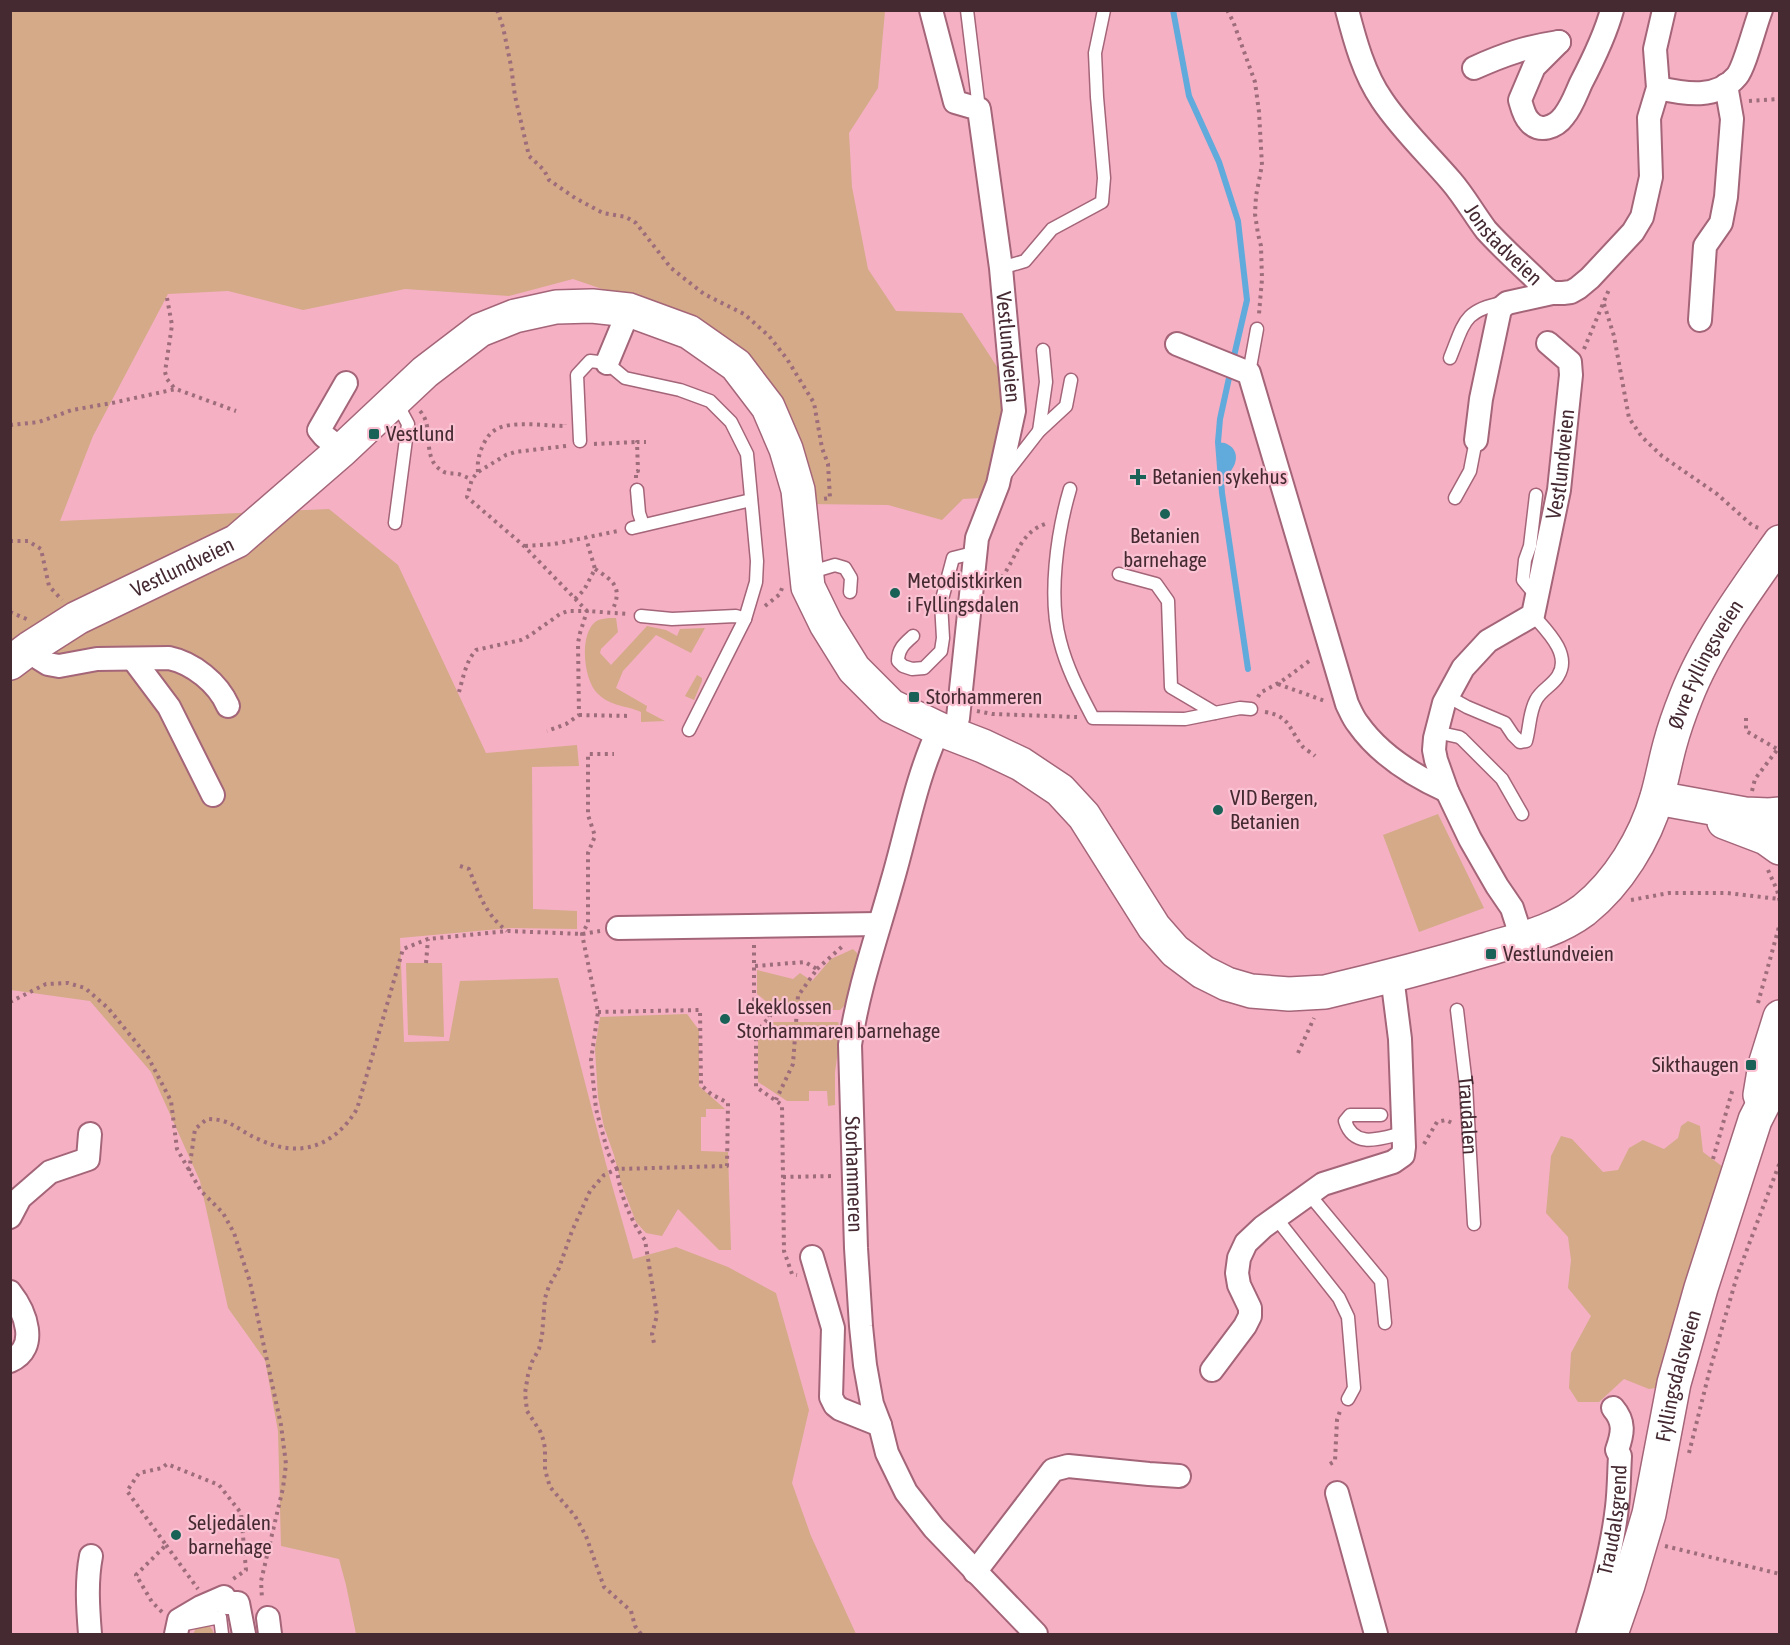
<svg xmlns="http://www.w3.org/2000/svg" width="1790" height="1645" font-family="'Asap Condensed',sans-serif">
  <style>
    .green { fill: #d4aa88 }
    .water { fill: #60aadc }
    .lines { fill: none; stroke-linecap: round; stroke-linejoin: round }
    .stream { stroke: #60aadc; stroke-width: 6 }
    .service-casing { stroke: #a46579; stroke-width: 15 }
    .minor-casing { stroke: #a46579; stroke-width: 26 }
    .secondary-casing { stroke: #a46579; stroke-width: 36 }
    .primary-casing { stroke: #a46579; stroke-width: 36 }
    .path { stroke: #9d6d7b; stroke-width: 4; stroke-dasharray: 3 4.5; stroke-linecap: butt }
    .service { stroke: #fff; stroke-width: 12 }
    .minor { stroke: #fff; stroke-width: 22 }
    .secondary { stroke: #fff; stroke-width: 33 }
    .primary { stroke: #fff; stroke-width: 33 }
    .poi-dot { fill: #1a6257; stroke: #fac2d2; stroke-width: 2 }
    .labels { text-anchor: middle; stroke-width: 4.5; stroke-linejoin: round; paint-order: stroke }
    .street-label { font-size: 21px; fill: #452a32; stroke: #fac2d2 }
    .poi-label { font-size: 21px; fill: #452a32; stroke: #fac2d2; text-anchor: start }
  </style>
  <rect width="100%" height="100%" fill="#f5b0c4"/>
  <path class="green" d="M 10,11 L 885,11 L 878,88 L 849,133 L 852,187 L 868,269 L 896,311 L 962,313 L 1003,376 L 1004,456 L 998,497 L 963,499 L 942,520 L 888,505 L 807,504 L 779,400 L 672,313 L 573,279 L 509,296 L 405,289 L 303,310 L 228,291 L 168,294 L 93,436 L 60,521 L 329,509 L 398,565 L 486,753 L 577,745 L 579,766 L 532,767 L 533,909 L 577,911 L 577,929 L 511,928 L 400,938 L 404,1042 L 449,1041 L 460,981 L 558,978 L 606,1164 L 633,1259 L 676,1247 L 728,1267 L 776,1293 L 809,1410 L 792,1483 L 811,1536 L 856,1634 L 356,1634 L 346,1585 L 339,1559 L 281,1546 L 278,1431 L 265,1360 L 228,1308 L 200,1181 L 151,1072 L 90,1001 L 11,990 Z
    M 616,618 L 618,632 L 601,649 L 600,653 L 611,665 L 647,626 L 666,630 L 677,636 L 680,629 L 705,628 L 691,653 L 656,635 L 623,671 L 616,688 L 647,706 L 646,711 L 665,721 L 641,722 L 641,712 C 625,705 612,707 598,694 C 584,681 579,638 594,623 C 599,618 609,618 616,618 Z
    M 697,675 L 702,678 L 702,681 L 694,700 L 685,696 Z
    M 1438,814 L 1484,908 L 1419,932 L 1383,835 Z
    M 853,949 L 857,953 L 858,959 L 847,1003 L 840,1010 L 777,1010 L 757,994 L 757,970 L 793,979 L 800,973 L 812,981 L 831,959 Z
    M 406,963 L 442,963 L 444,1037 L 408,1035 Z
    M 687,1014 L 699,1030 L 699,1086 L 725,1109 L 706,1109 L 706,1117 L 701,1117 L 701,1151 L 728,1152 L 731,1250 L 719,1250 L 678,1209 L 662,1236 L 646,1233 L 636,1222 L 621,1183 L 614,1155 L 604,1127 L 598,1097 L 595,1049 L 600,1017 Z
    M 773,1022 L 838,1022 L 841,1029 L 835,1072 L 835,1105 L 828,1106 L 827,1091 L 809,1091 L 809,1101 L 787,1101 L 758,1082 L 758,1036 Z
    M 1688,1121 L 1700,1126 L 1703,1152 L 1723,1167 L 1656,1388 L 1649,1389 L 1624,1379 L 1599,1402 L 1578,1402 L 1569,1388 L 1571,1353 L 1591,1316 L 1568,1288 L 1571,1260 L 1568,1237 L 1546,1213 L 1551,1156 L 1561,1136 L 1572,1139 L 1603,1172 L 1618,1170 L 1629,1148 L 1643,1140 L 1664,1149 L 1678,1138 L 1681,1126 Z
    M 207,1624 L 212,1629 L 214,1634 L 193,1634 L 197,1626 Z"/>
  <path class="water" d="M 1218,442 C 1221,443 1224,442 1227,444 C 1244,452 1234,474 1221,478 Z"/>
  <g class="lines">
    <path class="stream" d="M 1173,10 L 1189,96 L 1219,162 L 1238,221 L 1247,300 L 1234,356
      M 1229,378 L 1220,419 L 1218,442 L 1222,493 L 1248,669"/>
    <g class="service-casing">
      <g id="service">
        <path d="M 967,10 L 979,109"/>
        <path d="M 1001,268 L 1025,261 L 1052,229 L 1102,202 L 1104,178 L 1097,97 L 1095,53 L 1104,10"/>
        <path d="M 1450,358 C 1464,324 1463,310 1503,303"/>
        <path d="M 1249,373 L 1257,329"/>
        <path d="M 394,403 L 400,409 L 408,424 L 395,523"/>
        <path d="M 1039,431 L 1046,382 L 1043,350"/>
        <path d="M 580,441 L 577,375 L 590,361 L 607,363 L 625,378 L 680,390 L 710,401 L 731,422 L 747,454 L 757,561 L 756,582 L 745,619 L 689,730"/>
        <path d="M 1004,476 L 1039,431 L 1066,406 L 1071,380"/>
        <path d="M 1070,489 C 1057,533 1048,597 1060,641 C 1067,669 1080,693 1093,718 L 1185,719 L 1215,713"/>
        <path d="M 637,490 L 639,513 L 643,525"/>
        <path d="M 1536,495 L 1530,546 L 1525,560 L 1523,580 L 1533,592 L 1538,594"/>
        <path d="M 1455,498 L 1470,471 L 1476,440"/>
        <path d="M 632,528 L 751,500"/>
        <path d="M 808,573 L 835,565 L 845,568 L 851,578 L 850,592"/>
        <path d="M 1119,574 L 1156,584 L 1168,601 L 1171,687 L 1215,713 L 1240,708 L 1251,709"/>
        <path d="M 641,616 L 672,619 L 736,616 L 745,619"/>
        <path d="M 913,636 C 904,644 898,649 898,661 L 903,666 L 912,669 L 924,668 L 941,651 L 943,638 L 941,603 L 953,558 L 965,555 L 975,557"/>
        <path d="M 1449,697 L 1467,707 L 1505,723 L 1513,735 L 1520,742 L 1526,741 C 1530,727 1529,713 1536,700 C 1541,690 1553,685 1558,676 C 1572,654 1546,630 1533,615"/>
        <path d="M 1436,732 L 1459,737 L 1462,739 L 1502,779 L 1522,814"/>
        <path id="s1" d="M 1457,1010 L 1466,1085 L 1474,1224"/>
        <path d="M 1381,1115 L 1350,1115 L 1345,1121 C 1354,1150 1382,1138 1403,1133"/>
        <path d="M 1308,1193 L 1381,1281 L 1385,1323"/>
        <path d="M 1276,1218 L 1339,1298 L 1348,1317 L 1354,1388 L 1348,1399"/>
        <path d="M 185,1624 L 220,1617 L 222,1634"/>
      </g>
    </g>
    <g class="minor-casing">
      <g id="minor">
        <path id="s2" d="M 931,10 L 955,102 L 979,109 L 1001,268 L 1014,411 L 998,484 L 977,538 L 958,718 L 953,735"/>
        <path id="s3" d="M 1347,10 C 1355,41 1364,74 1382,100 C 1402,130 1428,154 1451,181 C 1464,196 1474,214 1486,230 C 1504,250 1526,269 1545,288 L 1552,293 L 1563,293 L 1571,292 L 1578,288 L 1590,278 L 1633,232 L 1642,217 L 1651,177 L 1649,118 L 1658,88 L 1655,49 L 1664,10"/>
        <path d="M 1559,42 L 1534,67 L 1520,100 C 1522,107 1524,116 1529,121 C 1539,134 1556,127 1564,116 C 1572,106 1576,94 1581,83 C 1593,60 1605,36 1612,10"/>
        <path d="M 1474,68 C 1505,54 1526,47 1559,42"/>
        <path d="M 1658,88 C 1685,94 1717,100 1737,76 C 1745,66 1755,25 1761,10"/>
        <path d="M 1700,320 L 1705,246 L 1721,223 L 1726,197 L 1732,119 L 1726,85"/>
        <path d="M 1177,344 L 1249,373 L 1347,704 C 1350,710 1353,718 1358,724 C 1379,754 1414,776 1447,791"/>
        <path d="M 607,363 L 629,310"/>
        <path d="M 1476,440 L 1481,399 L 1500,309 L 1507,303 L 1552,293"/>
        <path d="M 342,450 L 324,436 L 319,430 L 346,383"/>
        <path d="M 30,648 L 40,659 L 48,664 L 59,666 L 97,659 L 169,658 C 193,663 218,683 228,706"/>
        <path d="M 133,659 L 169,707 L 213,795"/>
        <path id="s4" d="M 939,729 C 916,778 907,831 892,882 C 877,936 858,989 850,1045 L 856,1248 L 861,1326 L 865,1365 L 872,1404 L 880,1425 L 887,1453 L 906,1492 L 934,1528 L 1036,1634"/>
        <path d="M 618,928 L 879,924"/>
        <path id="s5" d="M 1522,939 L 1512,908 L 1497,886 L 1470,839 L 1447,791 L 1436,760 L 1434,750 L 1435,738 L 1444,703 L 1463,668 L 1488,641 L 1533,615 L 1559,490 L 1571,375 L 1570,362 L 1548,343"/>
        <path d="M 10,1217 L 20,1198 L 50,1172 L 88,1159 L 90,1134"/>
        <path d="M 812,1257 L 833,1328 L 831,1397 L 835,1405 L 840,1409 L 880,1425"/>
        <path d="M 10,1292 C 25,1311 40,1348 10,1361"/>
        <path d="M 1212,1370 L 1245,1326 L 1250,1316 L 1250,1308 L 1239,1285 L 1237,1273 L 1239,1258 L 1246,1243 L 1263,1227 L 1323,1184 L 1393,1162 L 1403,1155 L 1404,1147 L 1400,1039 L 1392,976"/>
        <path d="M 1337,1493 L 1376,1634"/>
        <path d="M 975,1572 L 1053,1470 L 1068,1466 L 1149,1474 L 1179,1476"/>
        <path d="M 268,1618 L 270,1634"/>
        <path d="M 90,1634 C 88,1609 86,1582 91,1556"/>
        <path d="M 176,1634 L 179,1620 L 201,1607 L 224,1597 L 227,1603 L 238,1603 L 244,1634"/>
        <path id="s6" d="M 1588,1634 C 1600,1593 1612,1550 1617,1507 C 1619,1491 1619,1473 1620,1456 L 1617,1450 C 1623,1433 1625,1422 1613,1408"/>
      </g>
    </g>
    <g class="secondary-casing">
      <g id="secondary">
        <path id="s7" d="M 10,663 L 30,648 L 77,618 L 237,541 L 342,450 L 425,372 L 480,330 L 515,316 L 556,307 L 592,306 L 629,310 L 689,332 L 736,365 L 768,407 L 786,449 L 798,490 L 808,587 L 826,624 L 854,669 L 891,706 L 939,729 L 983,746 L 1021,764 L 1060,790 L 1084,816 L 1154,927 L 1175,951 L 1203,972 L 1227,984 L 1251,991 L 1289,994 L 1325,992 C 1380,979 1434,965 1488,949 C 1521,939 1556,931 1584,910 C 1618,883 1645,839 1657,797 C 1662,780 1665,762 1670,744 C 1674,729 1680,712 1686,697 C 1707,643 1746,590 1780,542"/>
        <path d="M 1657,798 L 1745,814 L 1769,815 L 1780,814"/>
        <path d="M 1724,822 L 1766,838 L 1780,848"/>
      </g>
    </g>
    <g class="primary-casing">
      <g id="primary">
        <path d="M 1760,1095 L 1765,1065 L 1780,1017"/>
        <path id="s8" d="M 1611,1634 L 1628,1585 L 1649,1514 L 1674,1383 L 1701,1288 L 1755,1120 L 1780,1071"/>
      </g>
    </g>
    <path class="path" d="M 497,10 L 503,27 L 511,66 L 515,96 L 529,156 L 544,170 L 549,180 L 575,198 L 603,213 L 626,217 L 636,223 L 671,268 L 704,294 L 744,314 L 769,336 L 787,359 L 814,403 L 822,448 L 828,464 L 830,498 L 823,499
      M 1227,10 L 1233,21 L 1255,82 L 1259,112 L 1262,165 L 1256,196 L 1255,214 L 1258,234 L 1261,246 L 1262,279 L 1259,314
      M 1749,101 L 1780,99
      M 167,298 L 172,325 L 165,372 L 167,379 L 175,389
      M 1604,304 L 1614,336 L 1629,418 L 1642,437 L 1662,456 L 1717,494 L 1753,526 L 1759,528
      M 1584,349 L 1610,287
      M 420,411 C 436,428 419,459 444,472 C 448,474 453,473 458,474 C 463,475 467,478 472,479
      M 10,425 L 39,422 L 72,410 L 112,403 L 176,389 L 236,411
      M 594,444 L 637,442
      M 566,446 L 515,452 L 506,455 L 478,472 L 472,479 L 467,497 L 524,546 L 587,611 L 629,614
      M 478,472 C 477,462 479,454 483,445 C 486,439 489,434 495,430 C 510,420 546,426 565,426 L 565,424
      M 636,478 L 636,471 L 638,471 L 637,442 L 646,442
      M 10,541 L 28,541 L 41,549 L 49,586 L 62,600
      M 525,546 L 554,544 L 618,531
      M 595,569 C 614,581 623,588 612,611
      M 991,588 C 995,584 999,581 1002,577 C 1017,557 1020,531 1048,523
      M 575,599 L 584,590 L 595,569 L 586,538
      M 765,606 L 780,594 L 782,588
      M 10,612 L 29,620
      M 1278,684 L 1325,701
      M 459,692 C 463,678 466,661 476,650 L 521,640 L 529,636 L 560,614 L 568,611 L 587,611 L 580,633 L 578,643 L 579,715 L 566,724 L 547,731
      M 1258,697 L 1260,693 L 1282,681 L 1312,659
      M 977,711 L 992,714 L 1077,717
      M 1265,712 C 1291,716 1289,730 1303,747 C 1306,750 1312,753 1315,756
      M 579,715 L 631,716
      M 1746,718 L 1746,731 L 1777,749
      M 1752,791 L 1755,779 L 1780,746
      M 460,866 L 469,869 C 479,894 485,914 507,931
      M 1768,870 L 1777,890 L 1780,902
      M 1631,900 L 1669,893 L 1727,893 L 1779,899
      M 754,945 L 754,1000 L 770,1016 L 756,1033 L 756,1087 L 782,1105 L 784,1251 L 792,1274 L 797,1275
      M 426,963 L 428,939
      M 755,966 L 805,962 L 817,969 L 798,996 L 793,1064 L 776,1100
      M 817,969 L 845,944
      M 10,1002 L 46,984 L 68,983 L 85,988 L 108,1008 L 148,1057 L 171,1101 L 177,1149 L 201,1191 L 223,1213 L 234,1233 L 250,1282 L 281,1425 L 286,1464 L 283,1488 L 261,1581 L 262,1599
      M 1758,1003 L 1780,923
      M 598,1012 L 700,1010 L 701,1085 L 711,1094 L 728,1103 L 727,1166 L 617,1169 L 608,1153 L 596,1109 L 591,1060 L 598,1012 L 582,934 L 588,923 L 588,853 L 595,836 L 588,815 L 588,754 L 614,754
      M 1298,1053 L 1314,1018
      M 1424,1144 L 1437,1122 L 1446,1120 L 1454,1124
      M 1713,1159 L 1733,1088
      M 189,1171 L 195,1129 L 207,1119 C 232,1119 237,1130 258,1139 C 299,1159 334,1147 357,1109 L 403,949 L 428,939 L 508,931 L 582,934 L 600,931
      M 783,1177 L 835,1176
      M 1689,1453 L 1709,1373 L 1737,1276 L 1780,1162
      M 1330,1464 L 1335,1461 L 1337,1420 L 1340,1411
      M 166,1545 L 198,1589
      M 1665,1546 L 1780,1574
      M 162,1612 L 152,1602 L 136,1575 L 166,1545 L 127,1491 L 139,1473 L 162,1468 L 167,1464 L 219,1485 L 241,1513 L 246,1570 L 233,1579
      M 641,1634 L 635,1626 L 631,1611 L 604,1587 L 586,1536 L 575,1516 L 550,1487 L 545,1470 L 545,1448 L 543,1439 L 540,1431 L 527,1411 L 525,1393 L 528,1375 L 532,1362 L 539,1349 L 542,1336 L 545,1298 L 549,1286 L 559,1268 L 572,1231 L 590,1191 L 604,1175 L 617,1169 C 619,1192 631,1222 645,1240 L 657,1315 L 652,1334 L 654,1343"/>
    <use href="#service" class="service"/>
    <use href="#minor" class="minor"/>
    <use href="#secondary" class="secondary"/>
    <use href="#primary" class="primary"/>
  </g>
  <g class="poi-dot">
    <rect x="368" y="428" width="12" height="12" rx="3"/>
    <path d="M1135 468h6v6h6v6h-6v6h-6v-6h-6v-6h6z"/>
    <circle cx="1165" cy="514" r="6"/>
    <circle cx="895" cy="593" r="6"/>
    <rect x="908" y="691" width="12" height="12" rx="3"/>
    <circle cx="1218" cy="810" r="6"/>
    <rect x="1485" y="948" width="12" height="12" rx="3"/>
    <circle cx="725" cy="1019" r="6"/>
    <rect x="1745" y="1059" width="12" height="12" rx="3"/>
    <circle cx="176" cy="1535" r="6"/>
  </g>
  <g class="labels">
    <g class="street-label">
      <text dy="7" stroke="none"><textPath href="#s3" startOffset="286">Jonstadveien</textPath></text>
      <text dy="7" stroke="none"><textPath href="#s2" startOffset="360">Vestlundveien</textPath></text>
      <text dy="7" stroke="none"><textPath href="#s5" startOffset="540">Vestlundveien</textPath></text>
      <text dy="7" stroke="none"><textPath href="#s7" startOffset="198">Vestlundveien</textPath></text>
      <text dy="7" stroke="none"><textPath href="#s7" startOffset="2340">Øvre Fyllingsveien</textPath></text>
      <text dy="7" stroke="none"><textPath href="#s1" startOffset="106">Traudalen</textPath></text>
      <text dy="7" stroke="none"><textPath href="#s4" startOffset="458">Storhammeren</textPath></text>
      <text dy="7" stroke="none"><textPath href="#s8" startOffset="267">Fyllingsdalsveien</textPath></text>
      <text dy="7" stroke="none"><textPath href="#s6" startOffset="117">Traudalsgrend</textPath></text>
    </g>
    <g class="poi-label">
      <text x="386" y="441">Vestlund</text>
      <text x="1152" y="484">Betanien sykehus</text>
      <text x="1165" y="543" text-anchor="middle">Betanien<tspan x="1165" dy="24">barnehage</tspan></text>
      <text x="907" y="588">Metodistkirken<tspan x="907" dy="24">i Fyllingsdalen</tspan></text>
      <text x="926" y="704">Storhammeren</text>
      <text x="1230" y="805">VID Bergen,<tspan x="1230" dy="24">Betanien</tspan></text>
      <text x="1503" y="961">Vestlundveien</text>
      <text x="737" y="1014">Lekeklossen<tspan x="737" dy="24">Storhammaren barnehage</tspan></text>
      <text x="1739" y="1072" text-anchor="end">Sikthaugen</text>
      <text x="188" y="1530">Seljedalen<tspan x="188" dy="24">barnehage</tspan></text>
    </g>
  </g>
  <rect width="1790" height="1645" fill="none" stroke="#452a32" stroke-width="24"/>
</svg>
